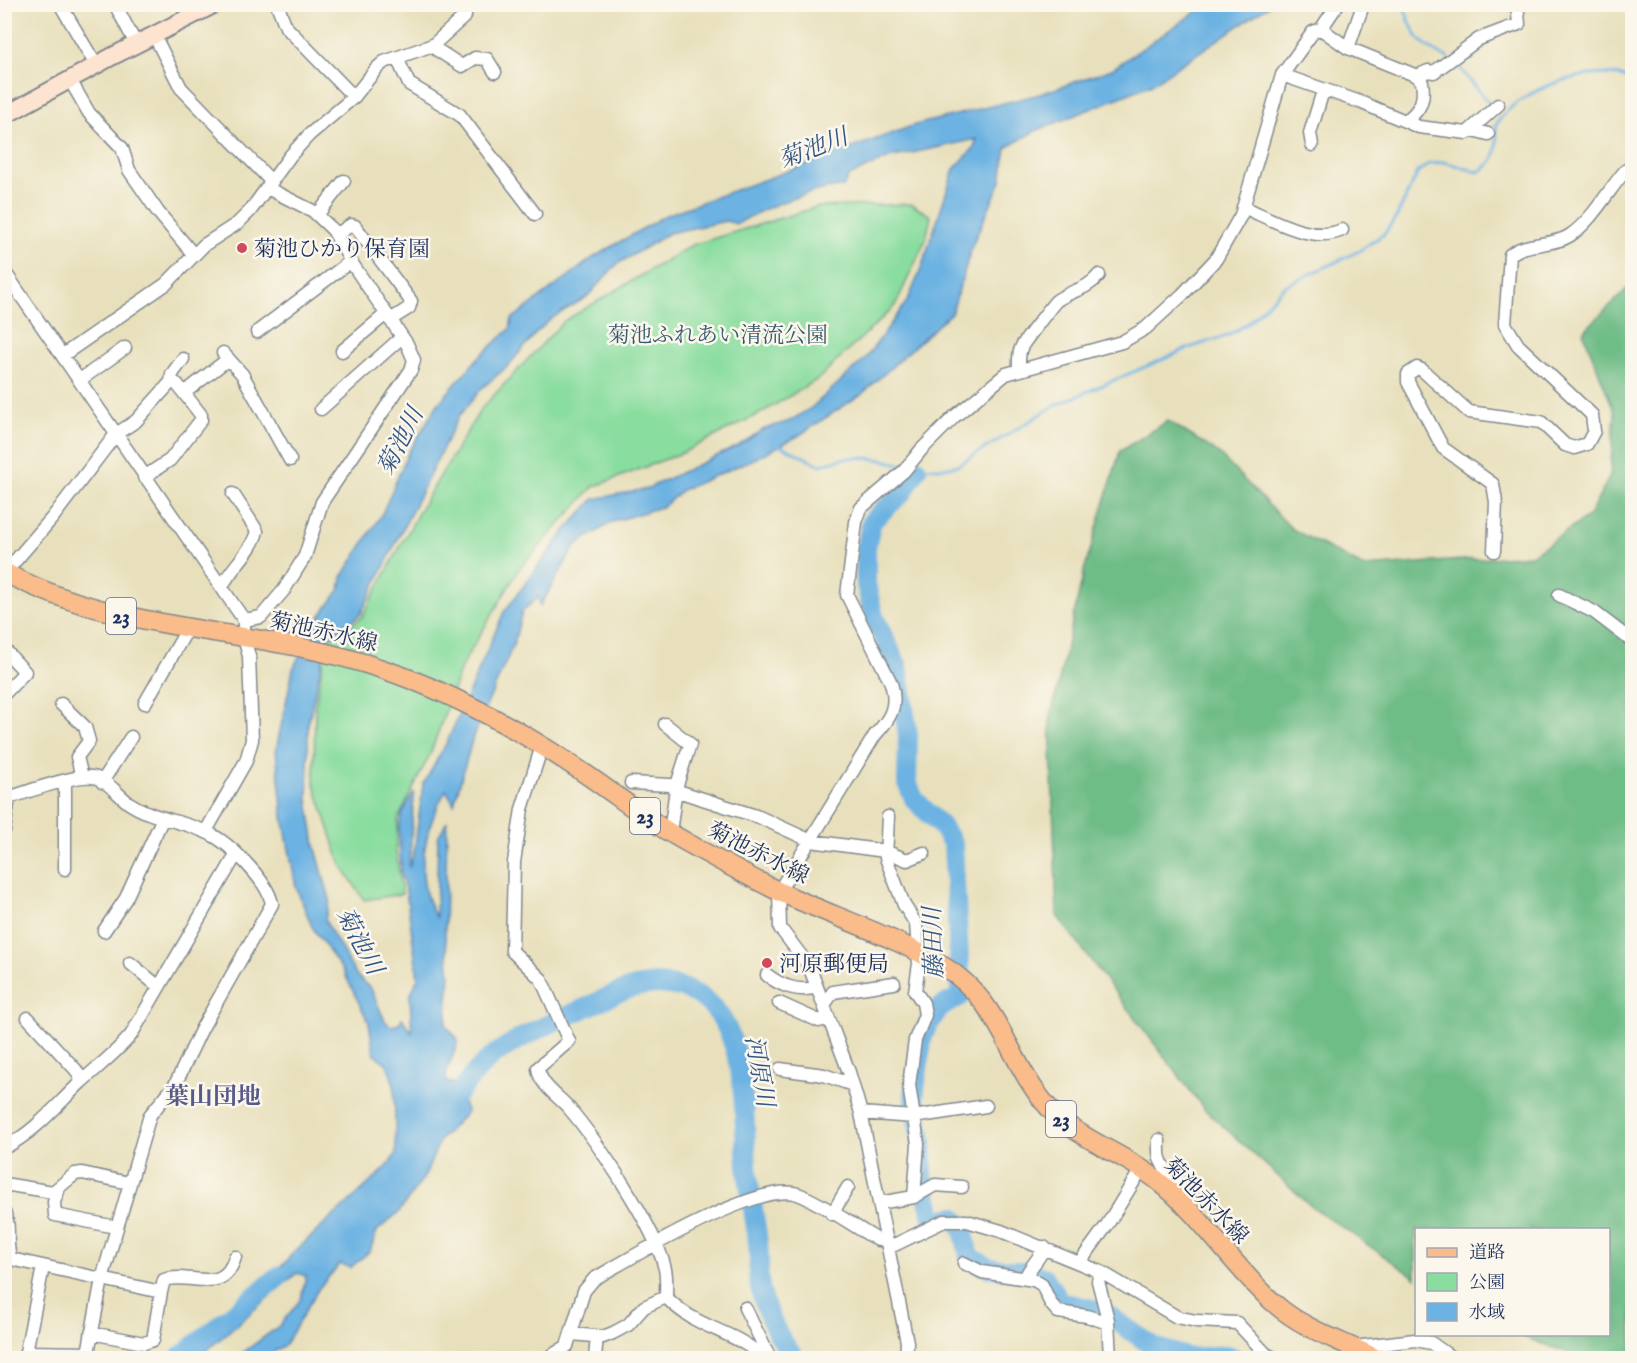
<svg xmlns="http://www.w3.org/2000/svg" width="1637" height="1363" font-family="'IM FELL English','Noto Serif JP',serif">
  <style>
    .green { fill: #89dd9f; stroke: #52867e; stroke-width: 1.5 }
    .forest { fill: #6ebc86; stroke: #447672; stroke-width: 1.5 }
    .water { fill: #6cb2e2; stroke: #4470a0; stroke-width: 1.5; fill-rule: evenodd }
    .lines { fill: none; stroke-linecap: round; stroke-linejoin: round }
    .stream { stroke: #6cb2e2; stroke-width: 3 }
    .river { stroke: #6cb2e2; stroke-width: 20 }
    .street-casing { stroke: #82888d; stroke-width: 15 }
    .secondary-casing { stroke: #82888d; stroke-width: 20 }
    .primary-casing { stroke: #82888d; stroke-width: 21 }
    .street { stroke: #fff; stroke-width: 12 }
    .secondary { stroke: #fde4d0; stroke-width: 16 }
    .primary { stroke: #f9bc8a; stroke-width: 18 }
    .poi-dot { fill: #d1495b; stroke: #fbf7ec; stroke-width: 2 }
    .labels { text-anchor: middle; stroke-width: 5; stroke-linejoin: round; paint-order: stroke }
    .shield { fill: #fbf7ec; stroke: #5e6b89; stroke-width: 1.5 }
    .shield-label { font-size: 21px; font-weight: bold; fill: #1b2f5e }
    .poi-label { font-size: 22px; fill: #1b2f5e; stroke: #fbf7ec; text-anchor: start }
    .park-label { font-size: 22px; fill: #365a6e; stroke: #fbf7ec }
    .street-label { font-size: 22px; fill: #1b2f5e; stroke: #fbf7ec }
    .water-label { font-size: 24px; font-style: italic; fill: #335686; stroke: #fbf7ec }
    .neighbourhood-label { font-size: 24px; font-weight: bold; fill: #575a8b; stroke: #fbf7ec }
  </style>
  <rect width="100%" height="100%" fill="#fbf7ec"/>
  <filter id="ink" filterUnits="userSpaceOnUse"><feTurbulence type="fractalNoise" baseFrequency=".0167" numOctaves="2"/><feDisplacementMap in="SourceGraphic" scale="12" xChannelSelector="R" yChannelSelector="G"/><feConvolveMatrix kernelMatrix="1 2 1 2 8 2 1 2 1" color-interpolation-filters="sRGB"/></filter>
  <filter id="wash" filterUnits="userSpaceOnUse"><feTurbulence type="fractalNoise" baseFrequency=".008" numOctaves="4" result="noise"/><feDisplacementMap in="SourceGraphic" scale="24" xChannelSelector="R" yChannelSelector="G"/><feGaussianBlur stdDeviation="1.35" result="paint"/><feColorMatrix in="noise" values="0 0 0 0 0 0 0 0 0 0 0 0 0 0 0 0 0 1.4 0 .05"/><feComposite in="paint" operator="in"/></filter>
  <g filter="url(#wash)">
    <rect width="100%" height="100%" fill="#e8e0bc"/>
    <path class="green" d="M 911,204 L 931,216 L 926,239 L 895,306 L 817,380 L 761,413 L 682,453 L 593,487 L 519,569 L 462,665 L 431,752 L 398,819 L 396,851 L 402,894 L 364,900 L 341,865 L 314,783 L 315,706 L 327,641 L 362,617 L 422,506 L 481,409 L 564,321 L 692,245 L 817,207 Z"/>
    <path class="forest" d="M 1632,284 L 1632,1358 L 1582,1358 L 1518,1335 L 1608,1334 L 1608,1230 L 1416,1230 L 1416,1278 L 1311,1206 L 1205,1110 L 1057,916 L 1050,720 L 1084,571 L 1120,451 L 1168,421 L 1217,452 L 1292,529 L 1364,567 L 1531,555 L 1589,516 L 1610,476 L 1615,413 L 1583,332 Z"/>
    <path class="water" d="M 1206,5 L 1270,5 L 1150,85 L 1033,132 L 1006,148 L 1001,181 L 972,246 L 952,312 L 862,394 L 798,436 L 754,459 L 682,490 L 664,506 L 612,522 L 576,545 L 540,606 L 538,597 L 522,612 L 514,643 L 473,737 L 454,804 L 446,790 C 425,827 412,878 436,917 L 438,837 L 447,821 L 445,935 L 450,974 L 446,1026 L 458,1039 C 456,1055 445,1065 446,1082 L 454,1083 L 467,1112 L 440,1140 L 425,1176 L 399,1212 L 377,1231 L 370,1251 L 350,1268 L 340,1264 L 319,1288 L 285,1345 L 264,1358 L 236,1358 L 280,1325 L 301,1299 L 306,1276 L 297,1273 L 198,1358 L 175,1358 L 233,1323 L 293,1253 L 386,1168 L 396,1154 L 394,1085 L 387,1064 L 374,1054 L 369,1023 L 343,971 L 312,927 L 296,887 L 283,817 L 276,750 L 293,669 L 316,622 L 340,589 L 342,577 L 382,514 L 408,453 L 438,404 L 478,358 L 510,329 L 512,319 L 594,257 L 666,215 L 915,125 L 1040,94 L 1112,69 ZM 977,139 L 974,148 L 954,169 L 921,269 L 908,300 L 866,358 L 811,408 L 790,421 L 764,429 L 738,446 L 646,489 L 594,499 L 565,531 L 504,612 L 448,740 L 423,785 L 414,853 L 409,868 L 414,792 L 402,814 L 399,828 L 401,873 L 406,892 L 418,978 L 410,996 L 412,1033 L 402,1018 L 399,1024 L 391,1026 L 385,1021 L 371,989 L 356,975 L 325,920 L 330,900 L 315,845 L 308,799 L 308,724 L 327,638 L 360,615 L 459,416 L 482,388 L 508,366 L 537,332 L 552,318 L 587,297 L 616,265 L 669,233 L 726,221 L 737,224 C 763,208 813,188 843,187 L 849,176 L 889,158 Z"/>
    <g class="lines">
      <path class="stream" d="M 1403,4 C 1413,34 1418,45 1448,58
        M 1454,61 L 1492,107
        M 779,445 L 821,465 C 849,453 875,457 904,465
        M 910,467 L 944,468 L 958,465 L 1054,406 L 1189,348 L 1229,335 L 1248,323 L 1285,286 L 1359,251 L 1384,234 L 1397,216 L 1418,172 L 1429,164 L 1444,162 L 1478,172 C 1499,162 1498,146 1496,125 C 1516,89 1595,62 1632,80"/>
      <path class="river" d="M 917,469 L 903,492 L 872,521 L 866,547 L 866,584 L 874,617 L 898,667 L 908,736 L 907,782 L 914,799 L 941,826 L 953,844 L 961,996 L 939,1008 L 923,1033 L 914,1096 L 922,1144 L 923,1176 L 933,1221 L 953,1217 L 963,1229 L 969,1256 L 989,1268 L 1029,1272 L 1045,1278 L 1060,1302 L 1102,1311 L 1154,1347 L 1190,1358 L 1227,1355 L 1234,1358
        M 443,1112 C 459,1094 475,1069 494,1055 C 527,1031 568,1017 604,999 C 659,971 714,982 734,1046 C 746,1083 744,1126 747,1164 C 749,1194 757,1224 759,1254 C 760,1263 757,1273 759,1281 C 762,1306 779,1340 795,1358
        M 179,1358 L 279,1276"/>
    </g>
  </g>
  <g filter="url(#ink)">
    <g class="lines">
      <g class="street-casing">
        <path id="street" d="M 60,4 L 96,65
          M 277,4 L 286,27 L 354,97
          M 117,8 L 136,44
          M 1321,29 L 1348,48 L 1417,76 L 1428,71 L 1434,72 L 1479,39 L 1519,24 L 1517,4
          M 154,35 L 181,88 L 272,182
          M 431,46 L 462,66 L 475,58 L 487,59 L 495,72
          M 1348,48 L 1362,8 L 1361,4
          M 397,58 L 409,84 L 460,115 L 535,214
          M 1282,75 L 1360,102 L 1419,127 L 1467,133 L 1498,105
          M 70,80 L 89,113 L 122,148 L 129,170 L 158,212 L 193,254
          M 1406,121 C 1421,109 1425,100 1422,82 L 1417,76
          M 1473,130 L 1488,134
          M 1312,145 L 1310,133 L 1323,91
          M 1243,207 C 1272,219 1312,244 1342,230
          M 317,215 L 344,181
          M 336,235 L 351,225 L 355,226 L 411,301 L 409,308 L 390,320
          M 4,271 L 244,620 L 244,638 L 249,656 L 252,740 L 246,761 L 206,831
          M 257,332 L 351,261
          M 342,351 L 386,314
          M 223,353 L 242,374 L 290,460
          M 63,355 L 166,284 L 204,245 L 238,223 L 250,211 L 290,156 L 309,135 L 354,97 L 377,68 L 384,62 L 433,45 L 465,16 L 466,4
          M 1019,369 C 1019,361 1018,353 1022,346 C 1024,342 1053,304 1056,301 C 1071,290 1087,290 1099,275
          M 80,380 L 125,348
          M 171,382 L 172,374 L 183,359
          M 184,393 L 227,360
          M 321,409 L 402,337
          M 1494,551 L 1496,502 L 1493,484 L 1443,448 L 1408,382 L 1408,374 L 1417,368 L 1422,370 L 1469,412 L 1541,422 L 1565,445 L 1574,448 L 1587,444 L 1594,431 L 1592,415 L 1518,345 L 1505,324 L 1510,255 C 1526,241 1551,247 1569,236 C 1591,222 1608,191 1625,171 L 1632,167
          M 4,574 L 53,517 L 116,434 L 136,421 L 171,382 L 177,384 L 201,415 L 201,420 L 170,460 L 144,477
          M 222,587 C 231,567 252,552 257,531 L 233,494
          M 1559,595 L 1594,612 L 1632,641
          M 244,620 L 261,617 L 284,590 L 305,556 L 322,502 L 411,370 L 414,360 L 407,344 L 353,265 L 333,230 L 313,211 L 267,188
          M 4,649 L 25,672 L 4,694
          M 145,703 L 188,628
          M 61,704 L 85,727 L 89,741 L 77,757 L 82,777
          M 665,724 L 690,744 L 676,788 L 670,833
          M 542,746 L 522,809 L 514,862 L 512,951 L 541,979 L 569,1041 L 538,1068 C 540,1085 557,1095 568,1107 C 597,1141 656,1228 665,1269 C 667,1278 666,1288 666,1297 C 697,1330 733,1329 764,1358
          M 102,782 L 131,737
          M 631,783 L 670,785 L 681,792 L 759,817 L 811,841 L 885,851 L 907,860 L 924,853
          M 4,799 C 24,794 80,771 97,778 C 109,782 119,796 129,803 C 153,819 180,820 206,832 C 228,841 268,881 272,904 L 202,1028 L 175,1085 L 150,1115 L 102,1279 L 11,1259 C 4,1243 12,1228 4,1212
          M 4,831 L 8,804 L 6,799
          M 65,869 L 65,782
          M 104,931 L 126,898 L 162,820
          M 130,963 L 159,987
          M 767,975 C 781,986 800,993 816,987
          M 779,1003 L 819,1021 L 828,1018
          M 824,1005 L 833,992 L 894,983
          M 28,1018 L 76,1070 L 82,1081
          M 780,1069 L 824,1075 L 853,1085
          M 861,1113 L 913,1117 L 986,1106
          M 1159,1140 C 1159,1147 1158,1155 1161,1161 C 1167,1175 1179,1179 1176,1197
          M 4,1148 C 36,1131 54,1108 79,1084 C 97,1067 115,1054 131,1035 L 236,855
          M 4,1184 L 53,1192 L 75,1174 L 82,1173 L 129,1183
          M 59,1188 L 54,1202 L 55,1215 L 116,1227
          M 914,1197 L 935,1185 L 962,1187
          M 879,1203 L 914,1197 L 918,1144 L 909,1085 L 915,1040 L 925,1015 L 923,1003 L 915,991 L 919,964 L 916,924 L 904,905 L 886,858 L 888,817
          M 832,1214 L 848,1187
          M 888,1248 L 944,1221 L 967,1221 L 1001,1231 L 1101,1272 L 1177,1317 L 1196,1321 L 1237,1323 L 1266,1354 L 1274,1358
          M 1080,1262 L 1107,1225 L 1142,1168
          M 964,1263 L 982,1272 L 1034,1280 L 1042,1285 L 1051,1304 L 1058,1312 L 1087,1316 L 1108,1323
          M 43,1267 L 26,1352 L 88,1353 L 102,1279 L 161,1292 L 164,1280 C 189,1271 224,1297 235,1257
          M 1101,1272 L 1098,1281 L 1108,1320 L 1110,1358
          M 1025,1278 C 1030,1266 1040,1259 1044,1247
          M 745,1308 L 770,1358
          M 91,1333 L 144,1343 L 153,1340 L 161,1292
          M 572,1334 L 603,1337 L 613,1333 L 628,1325 L 644,1307 L 666,1297
          M 548,1358 L 567,1346 L 584,1291 L 594,1279 C 630,1258 760,1180 798,1194 C 824,1204 853,1226 878,1240 L 886,1239
          M 595,1358 L 597,1336
          M 906,1358 L 907,1342 L 861,1113 L 849,1072 L 809,966 L 780,928 L 779,891 L 875,735 C 891,718 898,706 891,683 L 847,595 L 856,522 L 861,508 L 904,471 L 921,450 L 954,417 L 1006,374 L 1122,342 L 1146,328 L 1182,295 L 1216,259 L 1241,215 L 1282,75 L 1313,32 L 1321,29 L 1338,4
          M 1347,1358 L 1354,1347 L 1415,1340 L 1431,1343 L 1452,1358"/>
      </g>
      <g class="secondary-casing">
        <path id="secondary" d="M 4,116 L 111,57 L 215,4"/>
      </g>
      <g class="primary-casing">
        <path id="primary" d="M 4,572 C 123,636 258,626 382,669 C 451,692 518,729 578,769 C 610,790 639,814 672,834 C 707,854 743,874 780,892 C 834,917 892,935 943,966 C 1002,1001 1007,1062 1049,1108 C 1078,1140 1124,1153 1157,1180 C 1202,1215 1232,1266 1275,1304 C 1303,1329 1342,1341 1375,1358"/>
      </g>
      <use href="#street" class="street"/>
      <use href="#secondary" class="secondary"/>
      <use href="#primary" class="primary"/>
    </g>
  </g>
  <g class="poi-dot">
    <circle cx="242" cy="248" r="6"/>
    <circle cx="767" cy="963" r="6"/>
  </g>
  <g class="labels">
    <g class="shield">
      <rect x="106" y="598" width="30" height="36" rx="4.5"/>
      <rect x="630" y="798" width="30" height="36" rx="4.5"/>
      <rect x="1046" y="1101" width="30" height="36" rx="4.5"/>
    </g>
    <g class="shield-label">
      <text x="121" y="623">23</text>
      <text x="645" y="823">23</text>
      <text x="1061" y="1126">23</text>
    </g>
    <g class="poi-label">
      <text x="254" y="256">菊池ひかり保育園</text>
      <text x="779" y="971">河原郵便局</text>
    </g>
    <g class="park-label">
      <text x="718" y="342">菊池ふれあい清流公園</text>
    </g>
    <g class="street-label">
      <text transform="translate(324 631) rotate(13)" y="8">菊池赤水線</text>
      <text transform="translate(759 852) rotate(27)" y="8">菊池赤水線</text>
      <text transform="translate(1207 1200) rotate(46)" y="8">菊池赤水線</text>
    </g>
    <g class="water-label">
      <text transform="translate(813 148) rotate(-21)" y="8">菊池川</text>
      <text transform="translate(400 441) rotate(-63)" y="8">菊池川</text>
      <text transform="translate(360 941) rotate(62)" y="8">菊池川</text>
      <text transform="translate(933 943) rotate(-92)" y="8">藤田川</text>
      <text transform="translate(760 1071) rotate(80)" y="8">河原川</text>
    </g>
    <g class="neighbourhood-label">
      <text x="213" y="1104">葉山団地</text>
    </g>
  </g>
  <rect width="1637" height="1363" fill="none" stroke="#fbf7ec" stroke-width="24"/>
  <rect x="1415" y="1228" width="195" height="108" fill="#fbf7ec" stroke="#a1a7b3" stroke-width="1.5"/>
  <rect x="1427" y="1248" width="30" height="9" fill="#f9bc8a" stroke="#a1a7b3" stroke-width="1.5"/>
  <text x="1469" y="1258" font-size="18" fill="#1b2f5e">道路</text>
  <rect x="1427" y="1273" width="30" height="18" fill="#89dd9f" stroke="#a1a7b3" stroke-width="1.5"/>
  <text x="1469" y="1288" font-size="18" fill="#1b2f5e">公園</text>
  <rect x="1427" y="1303" width="30" height="18" fill="#6cb2e2" stroke="#a1a7b3" stroke-width="1.5"/>
  <text x="1469" y="1318" font-size="18" fill="#1b2f5e">水域</text>
</svg>
